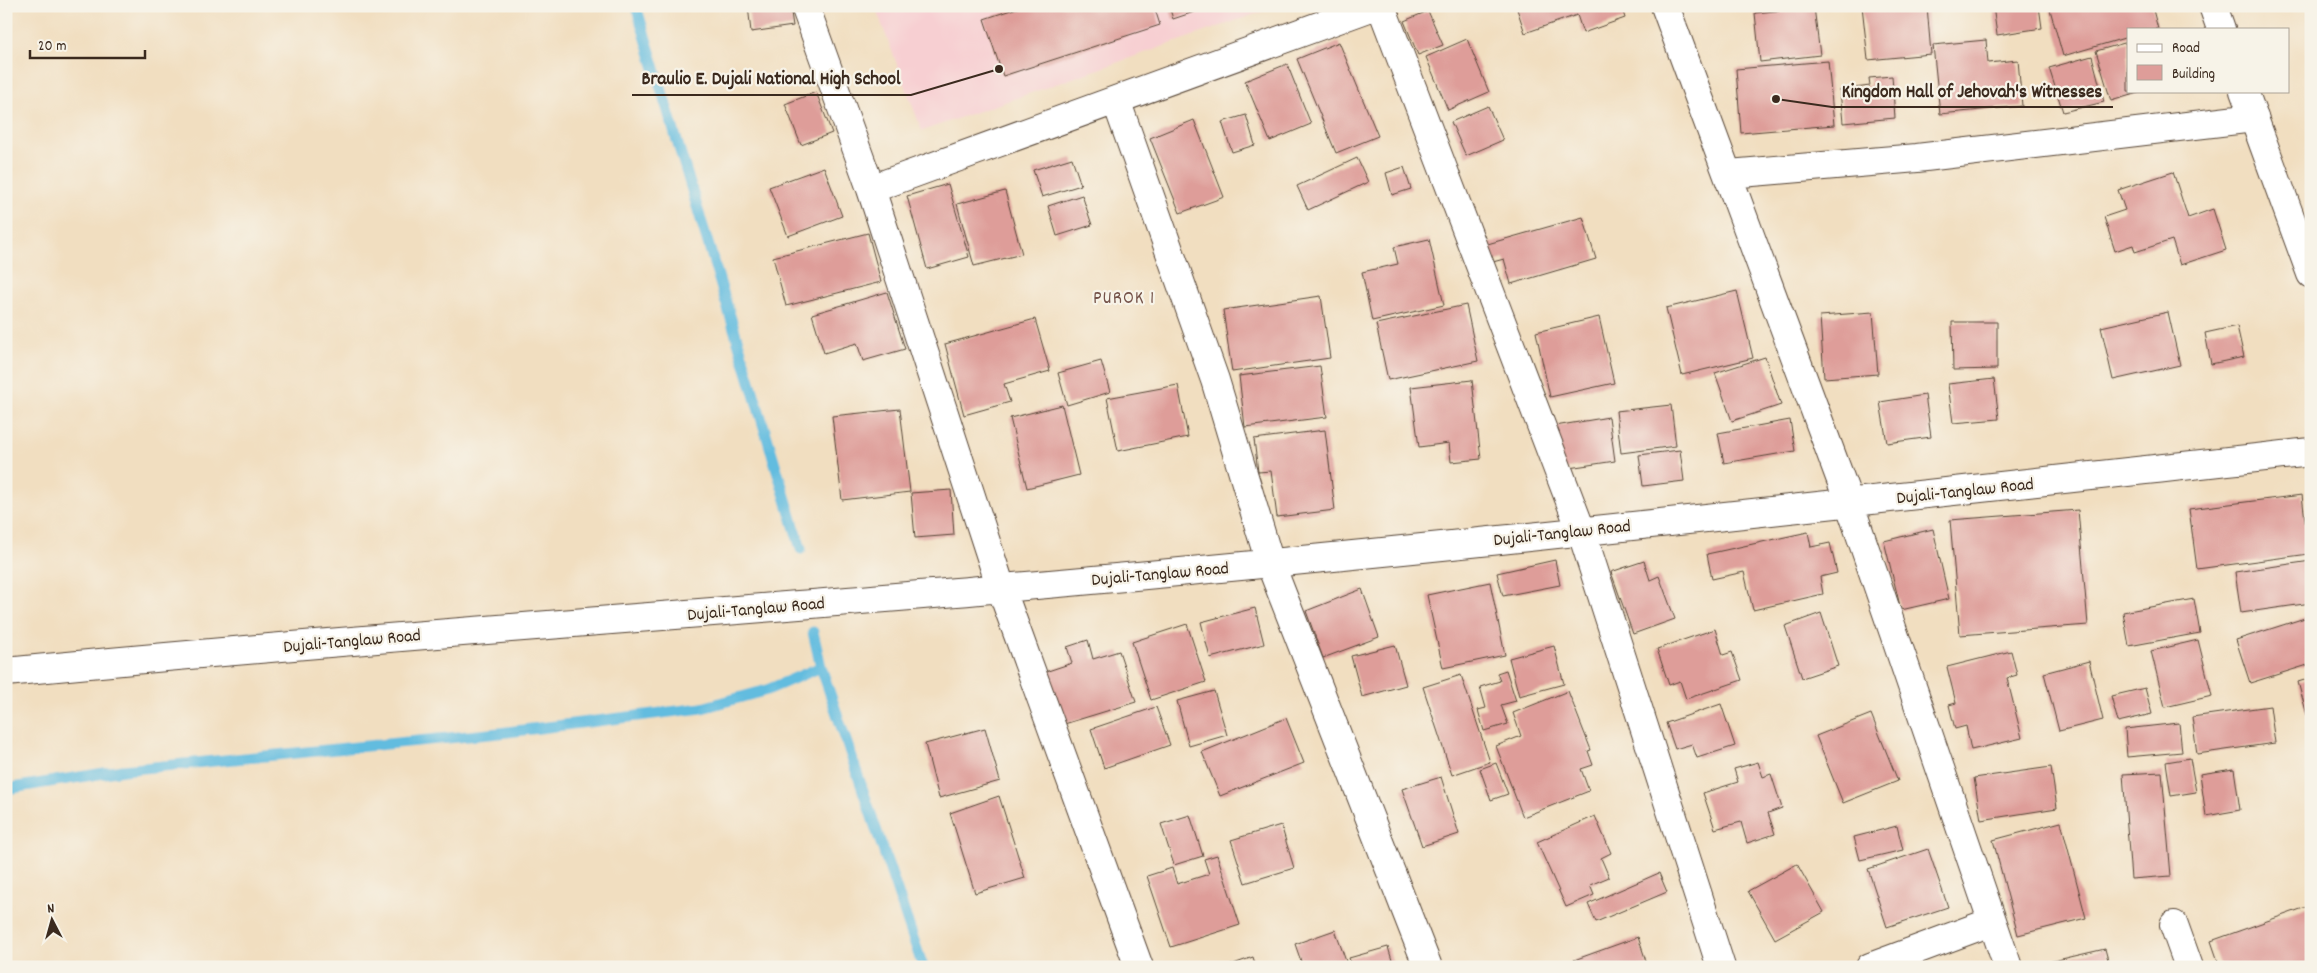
<svg xmlns="http://www.w3.org/2000/svg" width="2317" height="973" font-family="Dekko,sans-serif">
  <style>
    .built { fill: #f7cfd2 }
    .lines { fill: none; stroke-linecap: round; stroke-linejoin: round }
    .stream { stroke: #62bcdf; stroke-width: 11 }
    .building { fill: #de9d99 }
    .minor-casing { stroke: #564536; stroke-width: 30 }
    .major-casing { stroke: #564536; stroke-width: 30 }
    .minor { stroke: #fff; stroke-width: 28 }
    .major { stroke: #fff; stroke-width: 28 }
    .labels { text-anchor: middle; stroke-width: 4.5; stroke-linejoin: round; paint-order: stroke }
    .street-label { font-size: 18px; fill: #3b2a1e; stroke: #f7f3e8 }
    .neighbourhood-label { font-size: 19px; letter-spacing: 1px; fill: #745249; stroke: #f7f3e8 }
    .leader { fill: none; stroke: #3b2a1e; stroke-width: 2 }
    .callout-dot { fill: #3b2a1e; stroke: #f7f3e8; stroke-width: 2 }
    .callout-label { font-size: 19px; text-anchor: middle; font-weight: bold; fill: #3b2a1e; stroke: #f7f3e8; stroke-width: 4.5; stroke-linejoin: round; paint-order: stroke }
  </style>
  <rect width="100%" height="100%" fill="#f7f3e8"/>
  <filter id="ink" filterUnits="userSpaceOnUse"><feTurbulence type="fractalNoise" baseFrequency=".02" numOctaves="2"/><feDisplacementMap in="SourceGraphic" scale="10" xChannelSelector="R" yChannelSelector="G"/><feConvolveMatrix kernelMatrix="1 2 1 2 8 2 1 2 1" color-interpolation-filters="sRGB"/></filter>
  <filter id="wash" filterUnits="userSpaceOnUse"><feTurbulence type="fractalNoise" baseFrequency=".0096" numOctaves="4" result="noise"/><feDisplacementMap in="SourceGraphic" scale="20" xChannelSelector="R" yChannelSelector="G"/><feGaussianBlur stdDeviation="1.12" result="paint"/><feColorMatrix in="noise" values="0 0 0 0 0 0 0 0 0 0 0 0 0 0 0 0 0 1.4 0 .05"/><feComposite in="paint" operator="in"/></filter>
  <g filter="url(#wash)">
    <rect width="100%" height="100%" fill="#f1dec0"/>
    <path class="built" d="M 875,6 L 1278,6 L 922,131 Z"/>
    <g class="lines">
      <path class="stream" d="M 636,6 L 801,549
        M 813,632 L 821,667 L 923,967
        M 6,789 L 123,770 L 499,733 L 702,708 L 767,690 L 821,667"/>
    </g>
    <g id="blocks">
      <path class="building" d="M 748,6 L 790,6 L 793,26 L 751,32 Z
        M 1023,6 L 1154,6 L 1160,25 L 1003,76 L 984,19 Z
        M 1169,6 L 1209,6 L 1209,7 L 1173,19 Z
        M 1516,6 L 1621,6 L 1625,18 L 1583,33 L 1577,15 L 1525,33 Z
        M 1862,6 L 1927,6 L 1931,54 L 1868,60 Z
        M 1993,6 L 2039,6 L 2042,28 L 1997,35 Z
        M 2049,6 L 2152,6 L 2158,29 L 2128,29 L 2128,37 L 2063,56 Z
        M 1814,7 L 1820,55 L 1760,62 L 1755,13 Z
        M 1428,11 L 1443,45 L 1418,55 L 1404,21 Z
        M 1467,39 L 1489,92 L 1448,110 L 1426,57 Z
        M 1986,40 L 1988,63 L 2018,60 L 2022,106 L 1940,114 L 1933,45 Z
        M 1339,42 L 1378,136 L 1336,153 L 1297,59 Z
        M 2128,42 L 2128,91 L 2141,92 L 2111,101 L 2096,51 Z
        M 2092,56 L 2104,102 L 2063,112 L 2049,68 Z
        M 1828,61 L 1834,125 L 1741,133 L 1736,69 Z
        M 1287,64 L 1311,124 L 1270,141 L 1245,81 Z
        M 1892,76 L 1895,118 L 1843,123 L 1840,90 L 1870,86 L 1869,78 Z
        M 816,92 L 832,133 L 801,145 L 785,104 Z
        M 1488,106 L 1503,140 L 1466,156 L 1451,122 Z
        M 1246,115 L 1255,145 L 1232,152 L 1222,122 Z
        M 1194,120 L 1224,197 L 1180,213 L 1150,138 Z
        M 1072,158 L 1081,185 L 1042,197 L 1033,170 Z
        M 1357,158 L 1368,182 L 1308,210 L 1297,186 Z
        M 824,167 L 842,216 L 788,236 L 769,187 Z
        M 1404,167 L 1411,189 L 1392,195 L 1386,173 Z
        M 2173,172 L 2188,218 L 2213,209 L 2226,250 L 2180,265 L 2172,240 L 2135,252 L 2133,245 L 2115,251 L 2104,217 L 2125,210 L 2118,190 Z
        M 948,184 L 969,257 L 927,269 L 907,196 Z
        M 1005,191 L 1022,254 L 974,266 L 957,204 Z
        M 1082,195 L 1092,225 L 1057,236 L 1048,206 Z
        M 1583,217 L 1596,259 L 1511,284 L 1504,259 L 1489,263 L 1484,245 Z
        M 868,233 L 881,282 L 786,306 L 773,257 Z
        M 1429,239 L 1444,305 L 1372,321 L 1362,272 L 1398,264 L 1394,247 Z
        M 1737,291 L 1753,358 L 1682,375 L 1666,308 Z
        M 887,292 L 905,349 L 863,361 L 857,343 L 824,353 L 812,314 Z
        M 1321,296 L 1330,358 L 1232,372 L 1223,310 Z
        M 1466,305 L 1478,361 L 1388,380 L 1376,324 Z
        M 1873,312 L 1878,374 L 1824,378 L 1820,316 Z
        M 2168,312 L 2180,365 L 2113,380 L 2101,327 Z
        M 1599,317 L 1614,383 L 1550,397 L 1536,332 Z
        M 1035,319 L 1050,371 L 1004,384 L 1010,402 L 964,415 L 945,344 Z
        M 1952,322 L 1997,322 L 1997,369 L 1953,370 Z
        M 2237,326 L 2244,357 L 2211,364 L 2205,333 Z
        M 1765,357 L 1781,405 L 1732,421 L 1715,373 Z
        M 1101,361 L 1110,392 L 1067,405 L 1058,373 Z
        M 1320,366 L 1327,417 L 1245,427 L 1239,376 Z
        M 1994,379 L 1999,419 L 1953,423 L 1948,384 Z
        M 1472,380 L 1481,459 L 1451,462 L 1449,443 L 1419,447 L 1411,387 Z
        M 1178,385 L 1188,437 L 1118,451 L 1107,398 Z
        M 1925,395 L 1931,437 L 1887,443 L 1880,402 Z
        M 1062,405 L 1079,475 L 1027,488 L 1010,418 Z
        M 1671,405 L 1676,446 L 1621,453 L 1616,411 Z
        M 900,409 L 910,492 L 842,500 L 832,416 Z
        M 1609,417 L 1615,461 L 1562,469 L 1555,426 Z
        M 1790,420 L 1795,451 L 1724,463 L 1718,433 Z
        M 1325,430 L 1335,510 L 1277,517 L 1271,471 L 1258,472 L 1254,439 Z
        M 1680,450 L 1684,481 L 1643,486 L 1639,455 Z
        M 951,490 L 954,535 L 915,538 L 911,493 Z
        M 2302,495 L 2309,554 L 2197,569 L 2189,509 Z
        M 2078,510 L 2088,625 L 1960,635 L 1950,520 Z
        M 1933,529 L 1949,599 L 1901,610 L 1884,541 Z
        M 1808,532 L 1811,547 L 1830,543 L 1837,573 L 1820,577 L 1823,594 L 1753,610 L 1744,572 L 1712,579 L 1707,554 Z
        M 1555,560 L 1560,585 L 1503,596 L 1497,573 Z
        M 1644,561 L 1650,580 L 1659,576 L 1675,619 L 1633,634 L 1611,572 Z
        M 2311,561 L 2311,603 L 2241,613 L 2235,572 Z
        M 1490,582 L 1505,655 L 1443,668 L 1427,595 Z
        M 1362,589 L 1379,637 L 1323,658 L 1306,611 Z
        M 2194,599 L 2200,633 L 2129,646 L 2123,612 Z
        M 1255,608 L 1264,644 L 1210,658 L 1201,622 Z
        M 1821,613 L 1838,666 L 1802,678 L 1785,626 Z
        M 2311,616 L 2311,664 L 2250,683 L 2236,640 Z
        M 1187,624 L 1206,682 L 1151,700 L 1132,642 Z
        M 1715,629 L 1723,655 L 1732,652 L 1742,680 L 1686,699 L 1680,681 L 1669,685 L 1657,649 Z
        M 1088,640 L 1093,659 L 1119,651 L 1136,702 L 1061,725 L 1045,672 L 1072,663 L 1067,647 Z
        M 2198,640 L 2212,696 L 2165,707 L 2151,651 Z
        M 1395,645 L 1406,685 L 1362,697 L 1351,656 Z
        M 1554,646 L 1564,684 L 1519,696 L 1509,658 Z
        M 2011,651 L 2017,675 L 2007,678 L 2022,738 L 1971,750 L 1966,726 L 1955,729 L 1949,705 L 1956,703 L 1947,667 Z
        M 2089,661 L 2103,720 L 2059,731 L 2044,673 Z
        M 1506,670 L 1516,701 L 1501,705 L 1508,724 L 1484,731 L 1478,710 L 1486,708 L 1480,687 L 1500,681 L 1497,673 Z
        M 1461,675 L 1490,762 L 1452,775 L 1423,687 Z
        M 2311,678 L 2311,726 L 2310,726 L 2298,682 Z
        M 2145,688 L 2152,714 L 2118,722 L 2111,696 Z
        M 1214,691 L 1227,735 L 1189,746 L 1177,701 Z
        M 1568,691 L 1591,750 L 1588,751 L 1593,765 L 1581,769 L 1589,791 L 1523,817 L 1496,746 L 1521,736 L 1513,713 Z
        M 1721,704 L 1735,746 L 1697,758 L 1692,744 L 1675,749 L 1666,723 Z
        M 2270,706 L 2275,743 L 2197,754 L 2192,717 Z
        M 1156,707 L 1170,745 L 1104,768 L 1091,729 Z
        M 1871,714 L 1898,781 L 1843,803 L 1816,736 Z
        M 1286,718 L 1304,763 L 1220,796 L 1202,752 Z
        M 2179,723 L 2182,752 L 2127,757 L 2125,729 Z
        M 985,728 L 1000,781 L 939,798 L 925,744 Z
        M 2190,758 L 2196,792 L 2171,796 L 2166,762 Z
        M 1758,762 L 1763,777 L 1771,774 L 1782,808 L 1768,813 L 1775,834 L 1747,843 L 1741,822 L 1715,829 L 1703,793 L 1738,782 L 1734,769 Z
        M 1496,763 L 1508,794 L 1491,800 L 1480,769 Z
        M 2051,767 L 2057,808 L 1981,820 L 1974,778 Z
        M 2234,769 L 2240,810 L 2206,816 L 2200,774 Z
        M 2162,772 L 2171,876 L 2131,879 L 2123,774 Z
        M 1441,777 L 1459,834 L 1422,846 L 1402,789 Z
        M 999,796 L 1025,878 L 975,893 L 950,813 Z
        M 1190,815 L 1203,856 L 1174,865 L 1161,824 Z
        M 1595,816 L 1611,853 L 1601,858 L 1609,877 L 1590,885 L 1594,895 L 1566,907 L 1537,842 Z
        M 2061,822 L 2086,918 L 2018,935 L 1993,840 Z
        M 1281,825 L 1294,868 L 1245,883 L 1231,840 Z
        M 1897,826 L 1903,850 L 1860,860 L 1854,837 Z
        M 1928,849 L 1948,907 L 1887,927 L 1868,869 Z
        M 1217,855 L 1240,925 L 1171,947 L 1147,876 L 1172,868 L 1177,884 L 1209,874 L 1204,859 Z
        M 1797,864 L 1824,912 L 1775,939 L 1748,891 Z
        M 1659,873 L 1667,892 L 1596,922 L 1588,904 Z
        M 2309,906 L 2311,967 L 2220,967 L 2211,941 Z
        M 1335,930 L 1348,967 L 1303,967 L 1295,944 Z
        M 1638,937 L 1648,967 L 1577,967 L 1574,960 Z
        M 1388,947 L 1394,967 L 1352,967 L 1349,958 Z
        M 2105,949 L 2110,967 L 2041,967 L 2040,964 Z
        M 1253,957 L 1256,967 L 1228,967 L 1228,966 Z"/>
    </g>
  </g>
  <g filter="url(#ink)">
    <use href="#blocks" fill-opacity="0" stroke="#564536" stroke-width="1"/>
    <g class="lines">
      <g class="minor-casing">
        <path id="minor" d="M 805,6 L 871,189 L 1001,588 L 1139,967
          M 1381,6 L 1581,530 L 1721,967
          M 1665,6 L 1849,502 L 2008,967
          M 1116,100 L 1215,380 L 1270,563 L 1428,967
          M 1729,174 L 1917,158 L 2254,118
          M 871,189 L 1374,6
          M 6,672 C 338,639 671,617 1003,588 C 1440,550 1875,499 2311,452
          M 2174,925 L 2189,967
          M 1870,967 L 1991,922"/>
      </g>
      <g class="major-casing">
        <path id="major" d="M 2213,6 L 2221,29
          M 2244,91 L 2311,274"/>
      </g>
      <use href="#minor" class="minor"/>
      <use href="#major" class="major"/>
    </g>
  </g>
  <g class="labels">
    <g class="street-label">
      <text transform="translate(1965 490) rotate(-6)" y="6">Dujali-Tanglaw Road</text>
      <text transform="translate(1562 532) rotate(-6)" y="6">Dujali-Tanglaw Road</text>
      <text transform="translate(1160 573) rotate(-5)" y="6">Dujali-Tanglaw Road</text>
      <text transform="translate(756 608) rotate(-5)" y="6">Dujali-Tanglaw Road</text>
      <text transform="translate(352 640) rotate(-5)" y="6">Dujali-Tanglaw Road</text>
    </g>
    <g class="neighbourhood-label">
      <text x="1124" y="303">PUROK 1</text>
    </g>
  </g>
  <path class="leader" d="M999 69L911 95H632M1776 99L1832 107H2113"/>
  <g class="callout-dot">
    <circle cx="999" cy="69" r="5"/>
    <circle cx="1776" cy="99" r="5"/>
  </g>
  <g class="callout-label">
    <text x="771" y="84">Braulio E. Dujali National High School</text>
    <text x="1972" y="97">Kingdom Hall of Jehovah's Witnesses</text>
  </g>
  <rect width="2317" height="973" fill="none" stroke="#f7f3e8" stroke-width="25"/>
  <rect x="2127" y="28" width="162" height="65" fill="#f7f3e8" stroke="#aca397"/>
  <rect x="2137" y="44" width="25" height="8" fill="#ffffff" stroke="#aca397"/>
  <text x="2172" y="52" font-size="15" fill="#3b2a1e">Road</text>
  <rect x="2137" y="65" width="25" height="15" fill="#de9d99" stroke="#aca397"/>
  <text x="2172" y="78" font-size="15" fill="#3b2a1e">Building</text>
  <g transform="translate(52 920) rotate(354)" stroke="#f7f3e8" stroke-width="4" paint-order="stroke">
  <path d="M0-4L9 19L0 12L-9 19Z" fill="#3b2a1e"/>
  <text y="-8" font-size="14" font-weight="bold" text-anchor="middle" fill="#3b2a1e">N</text>
  </g>
  <path d="M30 50v8h115v-8" fill="none" stroke="#3b2a1e" stroke-width="2.5"/>
  <text x="38" y="50" font-size="15" fill="#3b2a1e" stroke="#f7f3e8" stroke-width="4" paint-order="stroke">20 m</text>
</svg>
